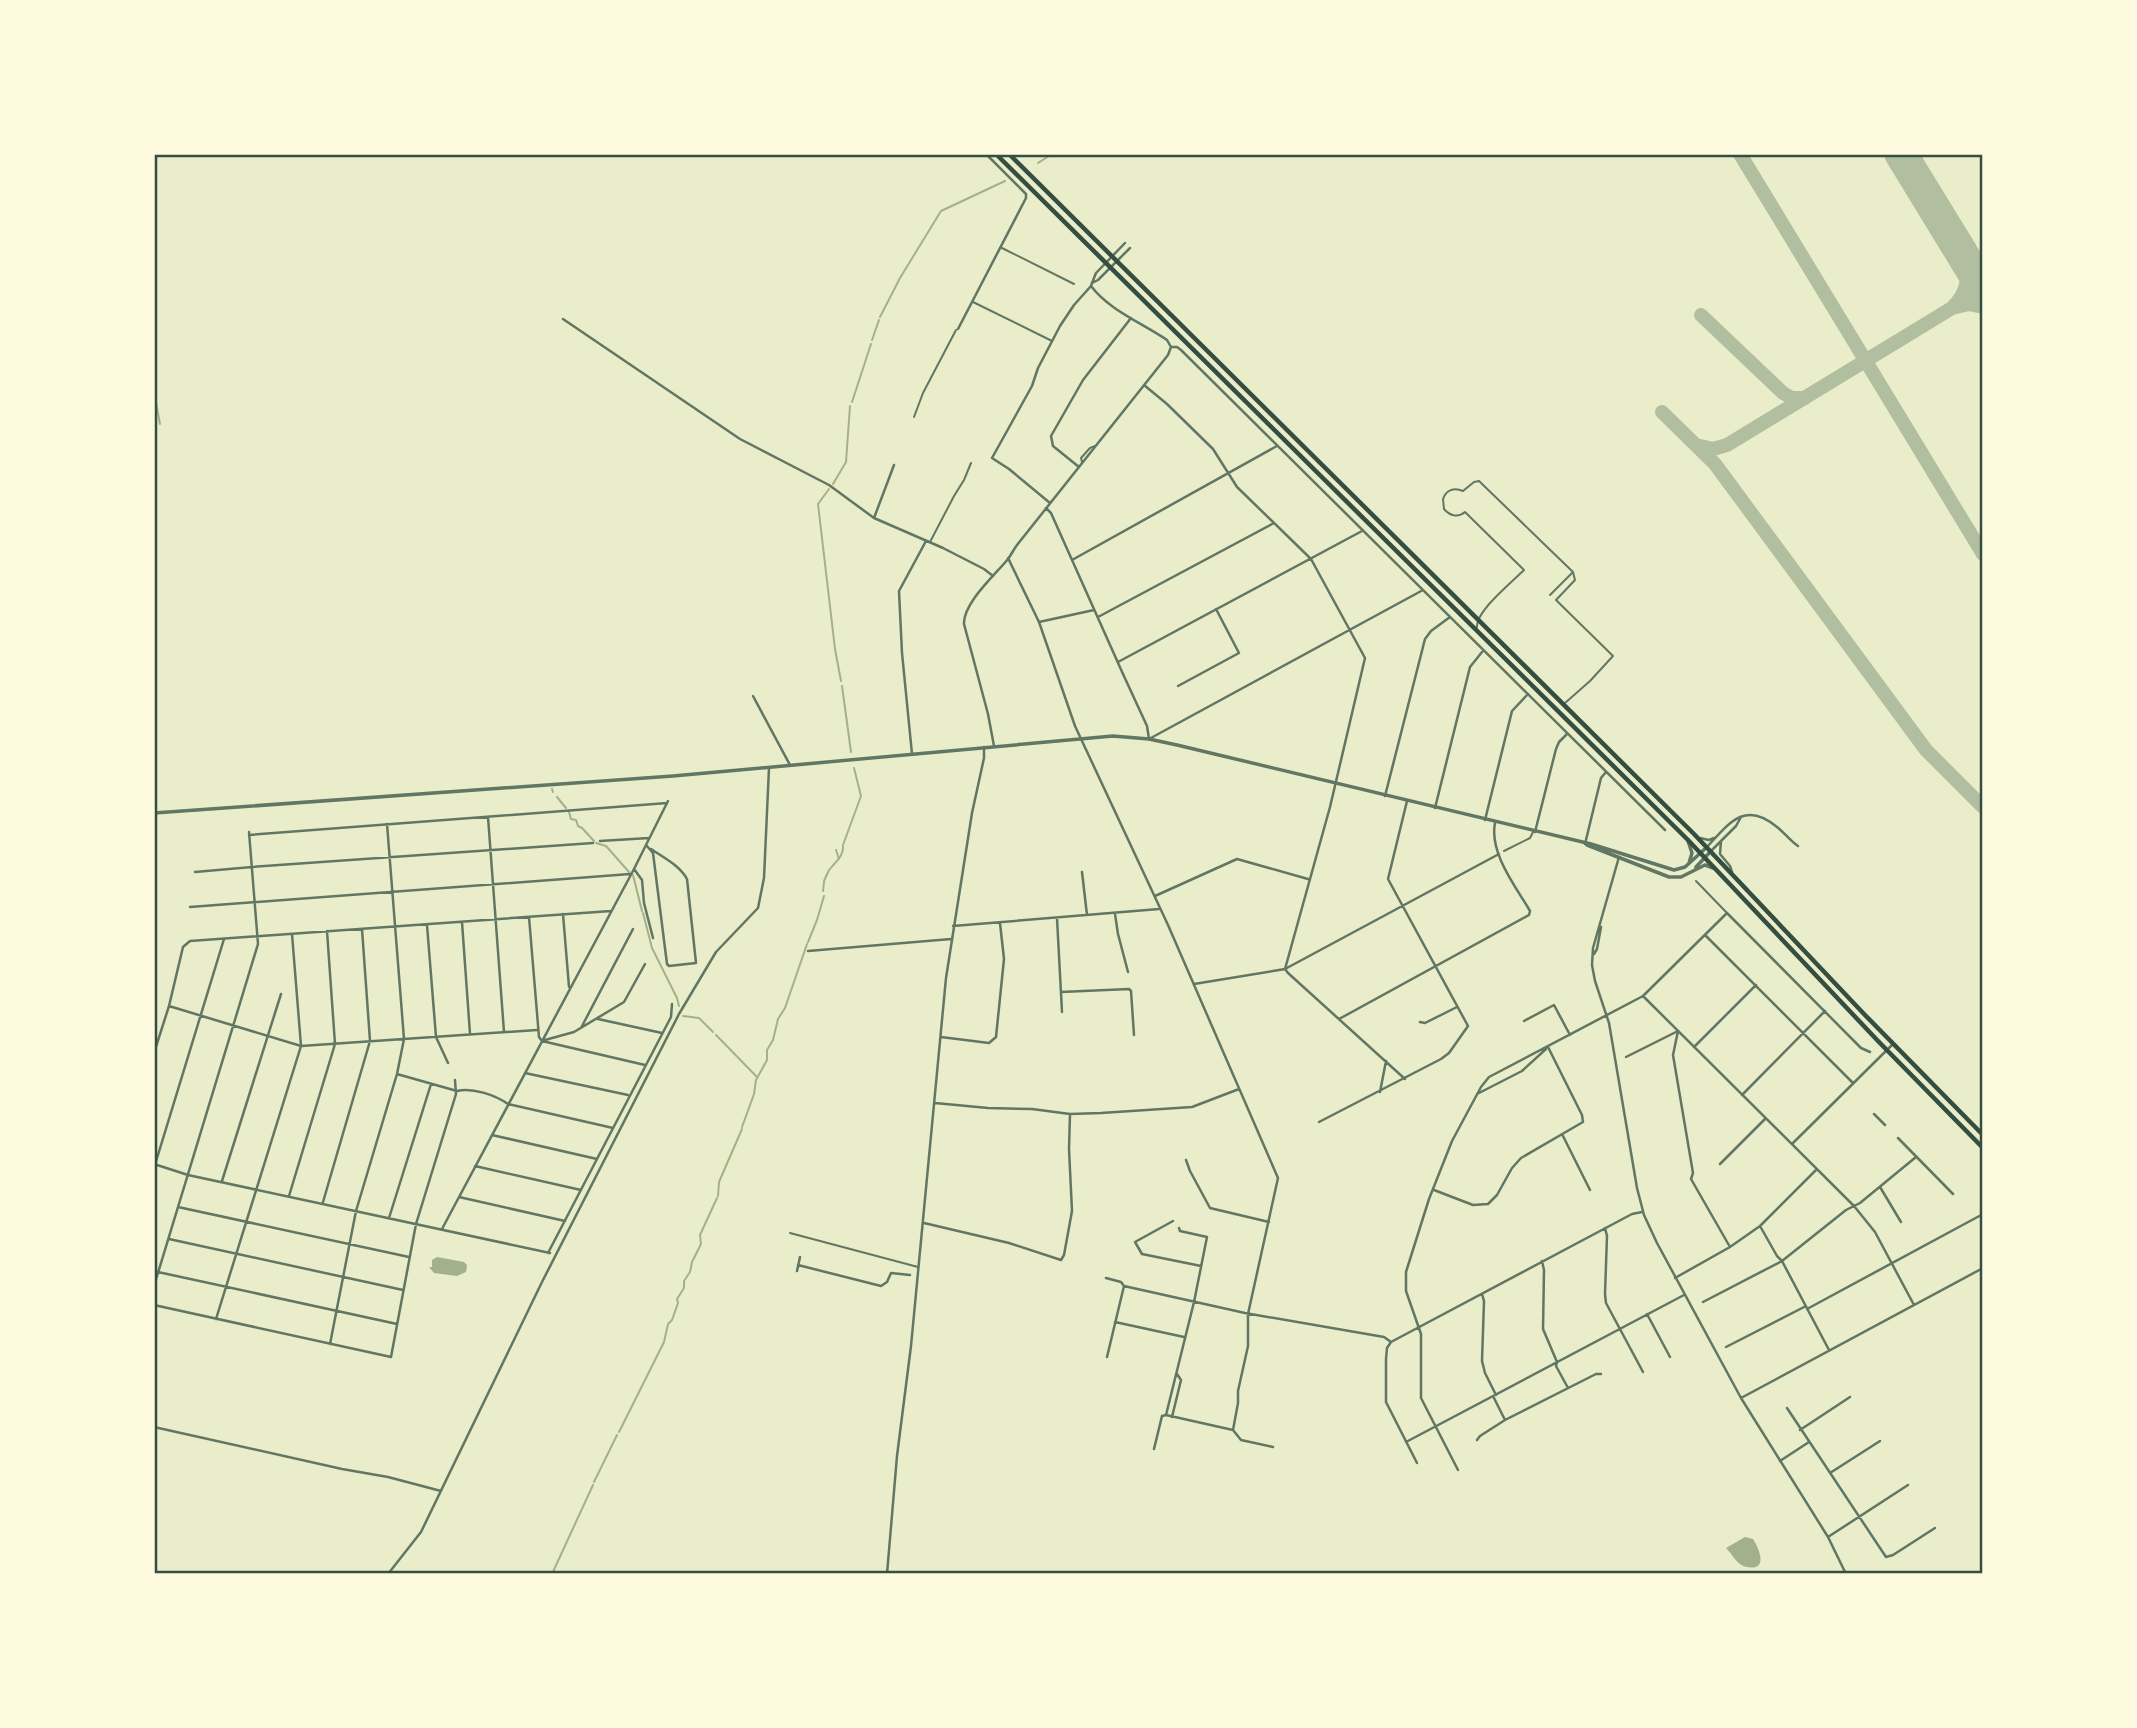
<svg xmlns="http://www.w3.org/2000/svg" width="2137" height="1728" font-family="Roboto,sans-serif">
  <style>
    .water { fill: #a3b18a }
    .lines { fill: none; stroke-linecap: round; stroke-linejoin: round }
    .stream { stroke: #a3b18a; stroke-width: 2 }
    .taxiway { stroke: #b2bea0; stroke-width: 14 }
    .runway { stroke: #b2bea0; stroke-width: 33 }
    .service { stroke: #617663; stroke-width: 2 }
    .pedestrian { stroke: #617663; stroke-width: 2.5 }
    .minor { stroke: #617663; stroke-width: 2.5 }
    .tertiary { stroke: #617663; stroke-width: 3.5 }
    .secondary { stroke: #344e41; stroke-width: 4.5 }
    .neatline { fill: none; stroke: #344e41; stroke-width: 2.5 }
  </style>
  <rect width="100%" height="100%" fill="#e9edc9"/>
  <path class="water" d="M 437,1257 L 464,1262 L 467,1265 L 466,1272 L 457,1276 L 434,1273 L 429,1267 L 432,1267 L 432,1260 Z
    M 1745,1537 L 1753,1539 C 1759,1548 1769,1571 1747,1567 C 1738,1566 1732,1554 1726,1548 Z"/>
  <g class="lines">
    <path class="stream" d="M 1038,163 L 1052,154
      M 880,317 L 900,278 L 941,211 L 1005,181
      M 872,340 L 879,320
      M 154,392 L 160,424
      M 852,402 L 871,344
      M 833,484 L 846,462 L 850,406
      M 829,489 L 818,504 L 835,649 L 841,681
      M 842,686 L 851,752
      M 552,789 L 553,792
      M 557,797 L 566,808
      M 569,812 L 571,819 L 576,820 L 578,826 L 582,828 L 594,841
      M 596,843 L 606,846 L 629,872
      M 843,845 L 861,796 L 854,768
      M 836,850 L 839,859
      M 830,869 C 835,862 844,856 843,846
      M 633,875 L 642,911
      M 824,881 L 829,870
      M 823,891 L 824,882
      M 643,913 L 652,948 L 677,998 L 679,1006
      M 808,942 L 817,920 L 824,896
      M 683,1016 L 699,1018 L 713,1032
      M 716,1035 L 757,1077
      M 742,1127 L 754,1094 L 756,1080 L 767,1060 L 767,1050 L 773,1040 L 778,1019 L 785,1008 L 807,944
      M 718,1196 L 719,1182 L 742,1129
      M 619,1432 L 664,1342 L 668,1324 L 672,1320 L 678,1303 L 677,1299 L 684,1288 L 684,1281 L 690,1272 L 692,1262 L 701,1244 L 700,1235 L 717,1198
      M 594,1482 L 617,1435
      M 552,1574 L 593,1485"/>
    <path class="taxiway" d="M 1740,154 L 1983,554
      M 1952,308 C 1968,292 1970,278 1963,255
      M 1701,315 L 1783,393 L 1792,398 L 1805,398
      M 1662,412 L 1715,464 L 1926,750 L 1983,807
      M 1696,445 L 1713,449 L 1727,445 L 1952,308 L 1969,304 L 1983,307"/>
    <path class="runway" d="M 1901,154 L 1983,288"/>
    <path class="service" d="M 1002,248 L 1074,284
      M 973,302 L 1052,341
      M 914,417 L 923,393 L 956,330
      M 1082,462 L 1081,458 L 1090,448 L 1095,446
      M 930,542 L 954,496 L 964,480 L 971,463
      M 1550,595 L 1573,572
      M 1477,627 C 1476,611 1512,582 1524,570 L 1465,512 C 1458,518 1450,516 1444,509 L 1443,499 C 1446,490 1454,487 1463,491 L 1474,482 L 1479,481 L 1573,572 L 1575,580 L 1556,600 L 1613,656 L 1590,681 L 1565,703
      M 1504,851 L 1530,838 L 1533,832
      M 1696,881 L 1727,913
      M 790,1233 L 918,1267"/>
    <path class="pedestrian" d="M 1123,674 L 1147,726 L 1149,739"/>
    <path class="minor" d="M 1092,283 L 1091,286 C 1109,310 1142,323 1167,340 L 1171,347 L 1177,347 L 1181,350 L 1665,830
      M 1092,283 L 1096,273 L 1125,243
      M 1092,283 L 1098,280 L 1130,248
      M 563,319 L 740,439 L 829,485 L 874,518 L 943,548 L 984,569 L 993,576
      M 958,329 L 1026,198 L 1026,194 L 986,154
      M 1144,385 L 1167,404 L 1213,449 L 1237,487 L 1311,559 L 1365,658 L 1330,807 L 1285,969
      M 1079,467 L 1053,446 L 1051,436 L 1083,380 L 1131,318
      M 1050,503 L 1009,469 L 992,458 L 1032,386 L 1038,368 L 1060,326 L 1074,305 L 1091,286
      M 1046,508 L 1051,513 L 1123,674
      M 874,518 L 894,465
      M 1008,558 L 1039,622 L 1075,726 L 1168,925 L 1278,1178 L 1248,1314 L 1248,1346 L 1238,1391 L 1238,1403 L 1233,1430
      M 1072,560 L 1277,446
      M 1098,617 L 1274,523
      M 1039,622 L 1094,610
      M 1118,662 L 1362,531
      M 1178,686 L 1239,653 L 1216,609
      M 753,696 L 790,765
      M 1149,739 L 1423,590
      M 994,746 L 988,714 L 964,624 C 963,603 996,574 1008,559 C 1011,555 1014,549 1017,545 L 1168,355 L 1171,347
      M 912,754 L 902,653 L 899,591 L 926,541
      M 1385,796 L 1425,639 L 1431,631 L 1450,617
      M 1435,808 L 1470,667 L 1482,652
      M 488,817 L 504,1032
      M 1485,820 L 1512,711 L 1528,694
      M 1535,832 L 1556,749 L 1559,742 L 1567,734
      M 249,835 L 667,803
      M 1700,838 L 1709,840 L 1714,838
      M 600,841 L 649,838
      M 1721,841 L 1720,854 L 1730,866 L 1732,872
      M 1585,844 L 1601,778 L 1606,772
      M 646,845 L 653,853 L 667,964 L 669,966 L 696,963 L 687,879 C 679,865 664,858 651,849
      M 1707,847 C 1729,823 1745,800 1777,827 C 1785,833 1790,841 1798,846
      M 1711,851 L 1736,826 L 1741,817
      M 1619,857 L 1593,948 L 1592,965 L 1595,981 L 1609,1023 L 1637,1188 L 1644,1215 L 1657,1243 L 1741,1398 L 1828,1537 L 1846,1574
      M 634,869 L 642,880 L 644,903 L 653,938
      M 195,872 L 252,867 L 593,843
      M 1082,872 L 1087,915
      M 1155,896 L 1237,859 L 1308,879
      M 190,907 L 630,874
      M 563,914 L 569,987
      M 1115,914 L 1118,934 L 1128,972
      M 529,917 L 539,1037 L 542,1041 L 645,1065
      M 1057,918 L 1062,1012
      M 462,922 L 470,1034
      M 427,925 L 436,1037 L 448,1063
      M 953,926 L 1159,909
      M 1705,935 L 1853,1083
      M 808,951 L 951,939
      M 1594,954 L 1597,949 L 1601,927
      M 1285,969 L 1288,973 L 1405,1079
      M 1194,984 L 1285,969 L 1499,854
      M 1061,992 L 1129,989 L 1131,991 L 1134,1035
      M 1643,996 L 1854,1206 L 1875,1232 L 1914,1305
      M 169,1006 L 301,1046 L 537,1030
      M 598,1019 L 662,1033
      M 1339,1019 L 1529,915 L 1530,911 C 1516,887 1489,853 1495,823
      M 1524,1021 L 1554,1005 L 1570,1035
      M 1420,1022 L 1425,1023 L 1457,1007
      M 581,1028 L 633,929
      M 1678,1031 L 1673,1055 L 1693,1173 L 1691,1179 L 1730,1247
      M 941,1037 L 989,1043 L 996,1037 L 1004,959 L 1000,923
      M 545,1040 L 574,1032 L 624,1002 L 645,964
      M 1694,1047 L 1756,985
      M 154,1053 L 169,1006 L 183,947 L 190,941 L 611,911
      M 1626,1057 L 1676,1032
      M 525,1073 L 628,1095
      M 397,1074 L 457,1091 C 472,1087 495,1095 508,1104 L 613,1128
      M 1380,1092 L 1386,1061
      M 1479,1093 L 1522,1071 L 1546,1049
      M 1742,1095 L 1825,1011
      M 935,1103 L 988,1108 L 1032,1109 L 1070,1114 L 1101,1113 L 1192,1107 L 1239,1089
      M 1874,1114 L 1885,1125
      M 1319,1122 L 1441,1059 L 1449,1053 L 1468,1026 L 1388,879 L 1407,801
      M 1562,1134 L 1590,1190
      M 492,1135 L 597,1159
      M 1898,1138 L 1953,1194
      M 1792,1144 L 1893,1044
      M 1186,1160 L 1190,1171 L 1210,1208 L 1269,1222
      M 154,1164 L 188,1175 L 550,1253
      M 1720,1164 L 1765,1119
      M 475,1166 L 581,1190
      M 154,1168 L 224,939
      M 222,1181 L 281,994
      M 1880,1187 L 1901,1222
      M 1434,1190 L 1473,1205 L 1488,1204 L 1497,1195 L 1512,1168 L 1521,1158 L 1583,1122 L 1582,1115 L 1548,1047
      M 289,1196 L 335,1044 L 327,931
      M 459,1197 L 565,1221
      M 323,1202 L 370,1041 L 362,929
      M 178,1207 L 409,1257
      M 389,1218 L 431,1084
      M 1173,1221 L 1135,1242 L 1142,1254 L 1201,1266
      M 924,1223 L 1009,1243 L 1061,1260 L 1064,1255 L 1072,1211 L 1069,1149 L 1070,1114
      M 1760,1226 L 1777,1256 L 1782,1261 L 1829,1350
      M 1605,1228 L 1607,1236 L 1605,1294 L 1606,1303 L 1643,1372
      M 442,1229 L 634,869 L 668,801
      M 169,1239 L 403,1290
      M 548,1253 L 671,1017 L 672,1004
      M 1542,1261 L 1544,1270 L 1543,1329 L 1557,1362 L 1556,1366 L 1568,1388
      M 798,1265 L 881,1286 L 887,1282 L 891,1273 L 910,1275
      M 797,1271 L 800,1257
      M 158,1272 L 397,1324
      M 1106,1278 L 1121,1282 L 1124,1286 L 1245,1313 L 1384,1337 L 1391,1342
      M 1675,1278 L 1730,1247 L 1760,1226 L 1817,1169
      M 154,1286 L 258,944 L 249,832
      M 1482,1294 L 1484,1301 L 1482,1361 L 1485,1373 L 1496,1395
      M 1703,1302 L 1782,1261 L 1846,1210 L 1860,1203 L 1916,1157
      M 154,1305 L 391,1357 L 416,1224 L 456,1094 L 455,1080
      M 1807,1309 L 1983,1214
      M 1647,1314 L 1670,1357
      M 216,1319 L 301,1046 L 292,934
      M 1115,1322 L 1184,1337
      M 1391,1342 L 1632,1214 L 1642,1212
      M 1391,1342 L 1387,1348 L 1386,1359 L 1386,1402 L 1417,1463
      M 330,1344 L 356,1211 L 397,1074 L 404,1039 L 387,824
      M 1726,1347 L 1806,1306
      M 1107,1357 L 1124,1286
      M 1493,1396 L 1505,1420
      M 1741,1398 L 1983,1268
      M 1787,1408 L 1886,1557 L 1893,1555 L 1935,1528
      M 1166,1415 L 1233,1430 L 1241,1440 L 1273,1447
      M 1172,1417 L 1181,1380 L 1177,1374
      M 154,1427 L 342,1469 L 388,1477 L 441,1491
      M 1800,1430 L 1850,1397
      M 1477,1440 L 1480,1436 L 1505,1420 L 1596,1374 L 1601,1374
      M 1406,1442 L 1684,1295
      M 1154,1449 L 1162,1416 L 1166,1415 L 1194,1302 L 1207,1237 L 1180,1231 L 1179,1228
      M 1780,1461 L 1809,1442
      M 1458,1470 L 1421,1398 L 1421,1334 L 1406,1291 L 1406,1272 L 1429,1199 L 1452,1141 L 1481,1087 L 1489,1077 L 1643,996 L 1727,913 L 1861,1048 L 1870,1052
      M 1830,1473 L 1880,1441
      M 1828,1537 L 1908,1485
      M 388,1574 L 421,1532 L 542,1282 L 679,1014 L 716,952 L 758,908 L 764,878 L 769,768
      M 887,1574 L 897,1456 L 911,1346 L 946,978 L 972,813 L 984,758 L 984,747"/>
    <path class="tertiary" d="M 154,813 L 673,776 L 1113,736 L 1149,739 L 1177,745 L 1591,844 L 1674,870 L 1685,867 L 1707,847
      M 1688,841 L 1692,853 L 1689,863
      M 1587,845 L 1669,877 L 1681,877 L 1705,865 L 1713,868
      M 1696,867 L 1711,851"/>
    <path class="secondary" d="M 996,154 L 1688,840 L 1878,1041 L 1983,1148
      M 1009,154 L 1694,834 L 1864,1014 L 1983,1135"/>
  </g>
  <rect width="2137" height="1728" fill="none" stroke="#fefae0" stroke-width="312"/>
  <rect x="156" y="156" width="1825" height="1416" class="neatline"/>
</svg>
